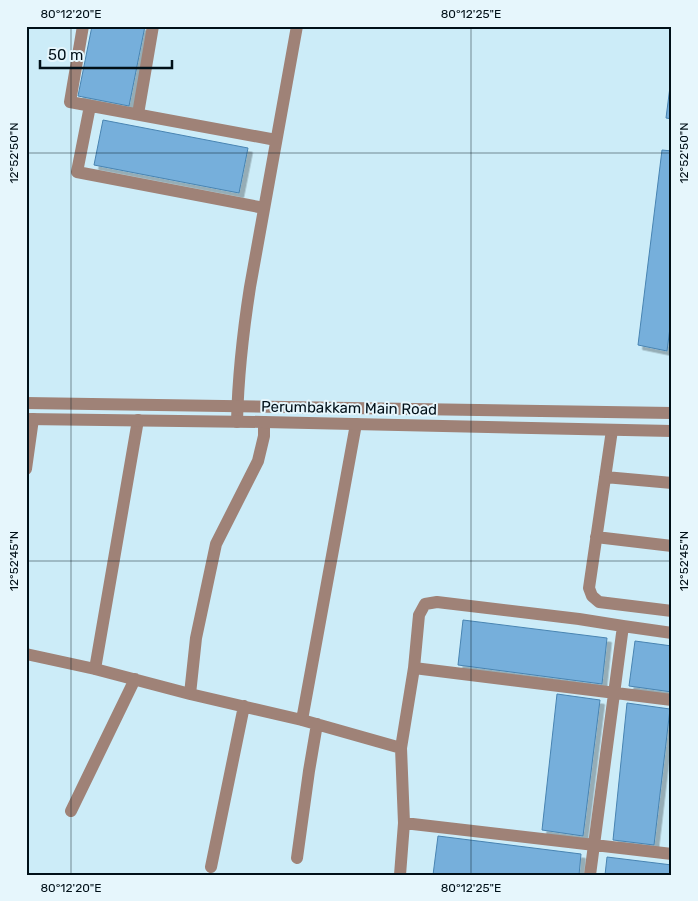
<svg xmlns="http://www.w3.org/2000/svg" width="698" height="901" font-family="Rubik,sans-serif">
  <style>
    .building { fill: #76afdb; stroke: #4884b2; filter: url(#shadow) }
    .lines { fill: none; stroke-linecap: round; stroke-linejoin: round }
    .minor { stroke: #9f8277; stroke-width: 12 }
    .tertiary { stroke: #9f8277; stroke-width: 12 }
    .ticks { fill: none; stroke: #001018; stroke-width: 1; stroke-opacity: 0.45 }
    .labels { text-anchor: middle; stroke-width: 4; stroke-linejoin: round; paint-order: stroke }
    .street-label { font-size: 15px; fill: #001018; stroke: #e6f6fc }
    .neatline { fill: none; stroke: #001018; stroke-width: 2 }
    .ticks-label { font-size: 12px; text-anchor: middle; fill: #001018 }
  </style>
  <defs>
    <filter id="shadow"><feDropShadow dx="4.5" dy="4.5" stdDeviation="0" flood-color="#0004"/></filter>
  </defs>
  <rect width="100%" height="100%" fill="#ccecf8"/>
  <path class="building" d="M 92,26 L 145,26 L 129,106 L 78,96 Z
    M 672,71 L 672,119 L 666,118 Z
    M 103,120 L 248,148 L 239,193 L 94,165 Z
    M 662,150 L 672,151 L 672,312 L 667,351 L 638,345 Z
    M 463,620 L 607,638 L 602,684 L 458,665 Z
    M 635,641 L 672,646 L 672,692 L 629,686 Z
    M 557,694 L 600,700 L 583,836 L 542,830 Z
    M 627,703 L 670,709 L 654,845 L 613,840 Z
    M 438,836 L 581,854 L 579,875 L 433,875 Z
    M 607,857 L 672,865 L 672,875 L 605,875 Z"/>
  <g class="lines">
    <path class="minor" d="M 83,26 L 70,102 L 276,140
      M 90,106 L 77,172 L 264,208
      M 138,114 L 153,26
      M 237,422 C 238,377 243,332 250,287 L 297,26
      M 612,430 L 589,588 L 592,596 L 599,602 L 672,611
      M 26,469 L 33,419
      M 605,477 L 672,483
      M 596,537 L 672,546
      M 26,654 L 95,669 L 190,694 L 302,720 L 401,748
      M 414,668 L 672,700
      M 95,669 L 138,420
      M 190,694 L 196,638 L 216,544 L 258,461 L 264,436 L 264,422
      M 302,720 L 356,424
      M 71,811 L 135,679
      M 404,823 L 672,854
      M 297,858 L 309,771 L 317,724
      M 211,867 L 244,706
      M 400,875 L 404,823 L 401,748 L 414,668 L 419,615 L 425,604 L 437,602 L 579,619 L 623,626 L 672,633
      M 590,875 L 623,626"/>
    <path class="tertiary" d="M 26,403 L 672,413
      M 26,419 L 264,422 L 672,431"/>
  </g>
  <path class="ticks" d="M 71,26 L 71,875M 471,26 L 471,875M 26,153 L 672,153M 26,561 L 672,561"/>
  <g class="labels">
    <g class="street-label">
      <text transform="translate(349 408) rotate(1)" y="5">Perumbakkam Main Road</text>
    </g>
  </g>
  <rect width="698" height="901" fill="none" stroke="#e6f6fc" stroke-width="55"/>
  <path d="M40 60v8h132v-8" fill="none" stroke="#001018" stroke-width="2.5"/>
  <text x="48" y="60" font-size="15" fill="#001018" stroke="#e6f6fc" stroke-width="4" paint-order="stroke">50 m</text>
  <rect x="28" y="28" width="642" height="846" class="neatline"/>
  <g class="ticks-label">
    <text x="71" y="18">80°12'20"E</text>
    <text x="471" y="18">80°12'25"E</text>
    <text transform="translate(14 153) rotate(-90)" y="4">12°52'50"N</text>
    <text transform="translate(684 153) rotate(-90)" y="4">12°52'50"N</text>
    <text transform="translate(14 561) rotate(-90)" y="4">12°52'45"N</text>
    <text transform="translate(684 561) rotate(-90)" y="4">12°52'45"N</text>
    <text x="71" y="892">80°12'20"E</text>
    <text x="471" y="892">80°12'25"E</text>
  </g>
</svg>
